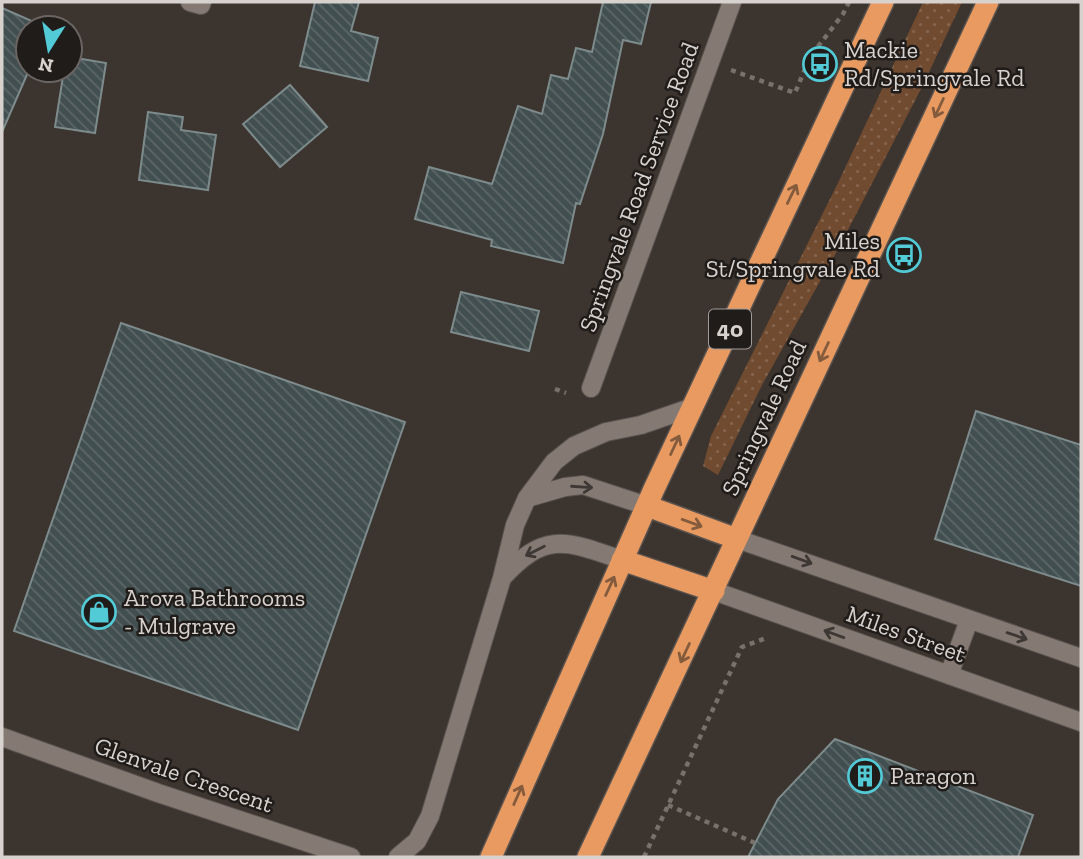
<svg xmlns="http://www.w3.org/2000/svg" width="1083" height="859" font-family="'Zilla Slab',serif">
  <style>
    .grass { fill: url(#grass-dots) }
    .building { fill: url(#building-back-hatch); stroke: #7d8b8c; stroke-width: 2 }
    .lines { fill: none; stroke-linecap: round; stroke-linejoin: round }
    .street-casing { stroke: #59524e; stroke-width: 20 }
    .highway-casing { stroke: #59524e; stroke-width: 24 }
    .path { stroke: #77706b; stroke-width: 4.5; stroke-dasharray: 5 5; stroke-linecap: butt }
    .street { stroke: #847a73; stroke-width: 18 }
    .highway { stroke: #e89a60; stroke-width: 21 }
    .oneway { stroke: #845b3d }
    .oneway2 { stroke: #3e3835 }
    .labels { text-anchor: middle; stroke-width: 5; stroke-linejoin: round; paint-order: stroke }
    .shield { fill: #201c1a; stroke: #a19b99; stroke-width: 2 }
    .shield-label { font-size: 23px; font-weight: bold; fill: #d8d2cf }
    .poi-label { font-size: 24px; fill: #d8d2cf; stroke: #201c1a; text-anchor: start }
    .street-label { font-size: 24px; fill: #d8d2cf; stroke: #201c1a }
  </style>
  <defs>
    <pattern id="grass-dots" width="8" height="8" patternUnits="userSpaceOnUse" patternTransform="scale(1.75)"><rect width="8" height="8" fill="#714b30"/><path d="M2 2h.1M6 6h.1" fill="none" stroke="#84644d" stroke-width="1.8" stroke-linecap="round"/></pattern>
    <pattern id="building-back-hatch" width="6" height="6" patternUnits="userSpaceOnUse" patternTransform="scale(1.75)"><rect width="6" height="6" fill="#424f50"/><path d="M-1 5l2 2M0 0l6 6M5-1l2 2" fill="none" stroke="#5d6768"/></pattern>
  </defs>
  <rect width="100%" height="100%" fill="#3c342e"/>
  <path class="grass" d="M 923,2 L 962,2 L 922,87 L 837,251 L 762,385 L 718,475 L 703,466 L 711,436 L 838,183 Z"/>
  <path class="building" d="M 315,2 L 359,2 L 351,31 L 378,38 L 368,81 L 300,66 Z
    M 603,2 L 651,2 L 641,44 L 623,40 L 603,134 L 580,204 L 576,203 L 563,263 L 491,246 L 492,240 L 415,219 L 429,167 L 492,184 L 518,106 L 542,114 L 551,75 L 568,79 L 576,48 L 592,52 Z
    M 2,8 L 43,26 L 28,28 L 29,70 L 2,132 Z
    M 70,57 L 106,63 L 95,133 L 55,127 L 64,70 L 70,70 Z
    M 290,85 L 327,127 L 280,167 L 243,124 Z
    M 148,112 L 183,117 L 181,130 L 216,135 L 208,190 L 139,180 Z
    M 461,292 L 539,311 L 529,351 L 451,332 Z
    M 121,323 L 405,422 L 298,730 L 14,631 Z
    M 976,411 L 1081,445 L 1081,586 L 935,539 Z
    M 835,739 L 1033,815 L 1018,857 L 748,857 L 778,799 Z"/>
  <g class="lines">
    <g class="street-casing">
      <path id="street" d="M 190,2 L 201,5 L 202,2
        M 591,388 L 732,2
        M 527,498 L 554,462 L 574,446 L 606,432 L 641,425 L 693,407
        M 737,539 L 1081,658
        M 502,578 C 546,530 566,541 622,560
        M 714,591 L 1081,722
        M 949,675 L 969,620
        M 2,737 L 158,793 L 351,857
        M 398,857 L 417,841 L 430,816 L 502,578 L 515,525 L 527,498 L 565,487 L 583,485 L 647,506"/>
    </g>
    <g class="highway-casing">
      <path id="highway" d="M 647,506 L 737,539
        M 622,560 L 714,591
        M 491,857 L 654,489 L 883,2
        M 588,857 L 988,2"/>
    </g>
    <path class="path" d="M 731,70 L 795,93 L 810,57 L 843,14 L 849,2
      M 555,389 L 566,393
      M 668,805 L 755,843
      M 644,857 L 742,647 L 766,638"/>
    <use href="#street" class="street"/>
    <use href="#highway" class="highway"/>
  </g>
  <defs><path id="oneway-shaft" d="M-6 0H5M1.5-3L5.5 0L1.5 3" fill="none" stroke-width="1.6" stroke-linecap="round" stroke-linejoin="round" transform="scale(1.75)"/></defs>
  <g class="oneway">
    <use href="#oneway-shaft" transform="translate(939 108) rotate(115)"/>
    <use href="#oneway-shaft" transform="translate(792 194) rotate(-64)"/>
    <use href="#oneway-shaft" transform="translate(824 352) rotate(115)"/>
    <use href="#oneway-shaft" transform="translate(675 445) rotate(-65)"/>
    <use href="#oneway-shaft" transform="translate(692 523) rotate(20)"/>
    <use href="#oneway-shaft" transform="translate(610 586) rotate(-65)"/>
    <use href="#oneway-shaft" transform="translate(685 653) rotate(115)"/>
    <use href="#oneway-shaft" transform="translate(518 795) rotate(-66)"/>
  </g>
  <g class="oneway2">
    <use href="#oneway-shaft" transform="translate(582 487) rotate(4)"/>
    <use href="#oneway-shaft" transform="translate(535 551) rotate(153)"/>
    <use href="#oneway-shaft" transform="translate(802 560) rotate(20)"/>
    <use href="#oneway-shaft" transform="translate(834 634) rotate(-160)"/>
    <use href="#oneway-shaft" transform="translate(1017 636) rotate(19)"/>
  </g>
  <defs>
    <g id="bus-ring" transform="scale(1.75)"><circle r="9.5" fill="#201c1a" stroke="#52cbd7" stroke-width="1.5"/><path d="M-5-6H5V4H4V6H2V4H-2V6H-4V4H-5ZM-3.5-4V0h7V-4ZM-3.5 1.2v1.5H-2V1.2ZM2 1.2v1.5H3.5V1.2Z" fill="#52cbd7"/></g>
    <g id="shop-ring" transform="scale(1.75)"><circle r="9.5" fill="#201c1a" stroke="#52cbd7" stroke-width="1.5"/><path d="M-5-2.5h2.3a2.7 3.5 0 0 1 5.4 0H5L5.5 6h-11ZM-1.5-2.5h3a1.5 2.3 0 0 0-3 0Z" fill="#52cbd7"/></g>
    <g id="building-ring" transform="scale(1.75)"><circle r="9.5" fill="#201c1a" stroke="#52cbd7" stroke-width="1.5"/><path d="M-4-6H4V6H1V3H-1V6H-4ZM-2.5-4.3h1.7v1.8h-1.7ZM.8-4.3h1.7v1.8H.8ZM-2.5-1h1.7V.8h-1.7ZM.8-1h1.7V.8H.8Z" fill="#52cbd7"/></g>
  </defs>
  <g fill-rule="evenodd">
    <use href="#bus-ring" x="820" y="64"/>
    <use href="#bus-ring" x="904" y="255"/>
    <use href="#shop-ring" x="99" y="612"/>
    <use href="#building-ring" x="865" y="776"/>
  </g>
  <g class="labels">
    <rect class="shield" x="709" y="309.5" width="42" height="39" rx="5"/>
    <g class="shield-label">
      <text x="730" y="337">40</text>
    </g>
    <g class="poi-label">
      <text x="844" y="58">Mackie<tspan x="844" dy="28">Rd/Springvale Rd</tspan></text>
      <text x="880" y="249" text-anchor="end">Miles<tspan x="880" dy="28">St/Springvale Rd</tspan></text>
      <text x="124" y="606">Arova Bathrooms<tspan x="124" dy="28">- Mulgrave</tspan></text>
      <text x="890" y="784">Paragon</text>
    </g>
    <g class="street-label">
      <text transform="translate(639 187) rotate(-70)" y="8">Springvale Road Service Road</text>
      <text transform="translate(764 418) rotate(-65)" y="8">Springvale Road</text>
      <text transform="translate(906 634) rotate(20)" y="8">Miles Street</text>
      <text transform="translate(184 775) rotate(19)" y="8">Glenvale Crescent</text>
    </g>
  </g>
  <rect width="1083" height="859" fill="none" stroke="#d8d2cf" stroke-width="7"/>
  <g transform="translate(49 49) rotate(191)"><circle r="33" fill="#201c1a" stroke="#6a6562" stroke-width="2"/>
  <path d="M0-5L12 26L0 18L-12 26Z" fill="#52cbd7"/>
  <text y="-10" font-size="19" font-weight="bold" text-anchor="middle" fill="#d8d2cf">N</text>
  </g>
</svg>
